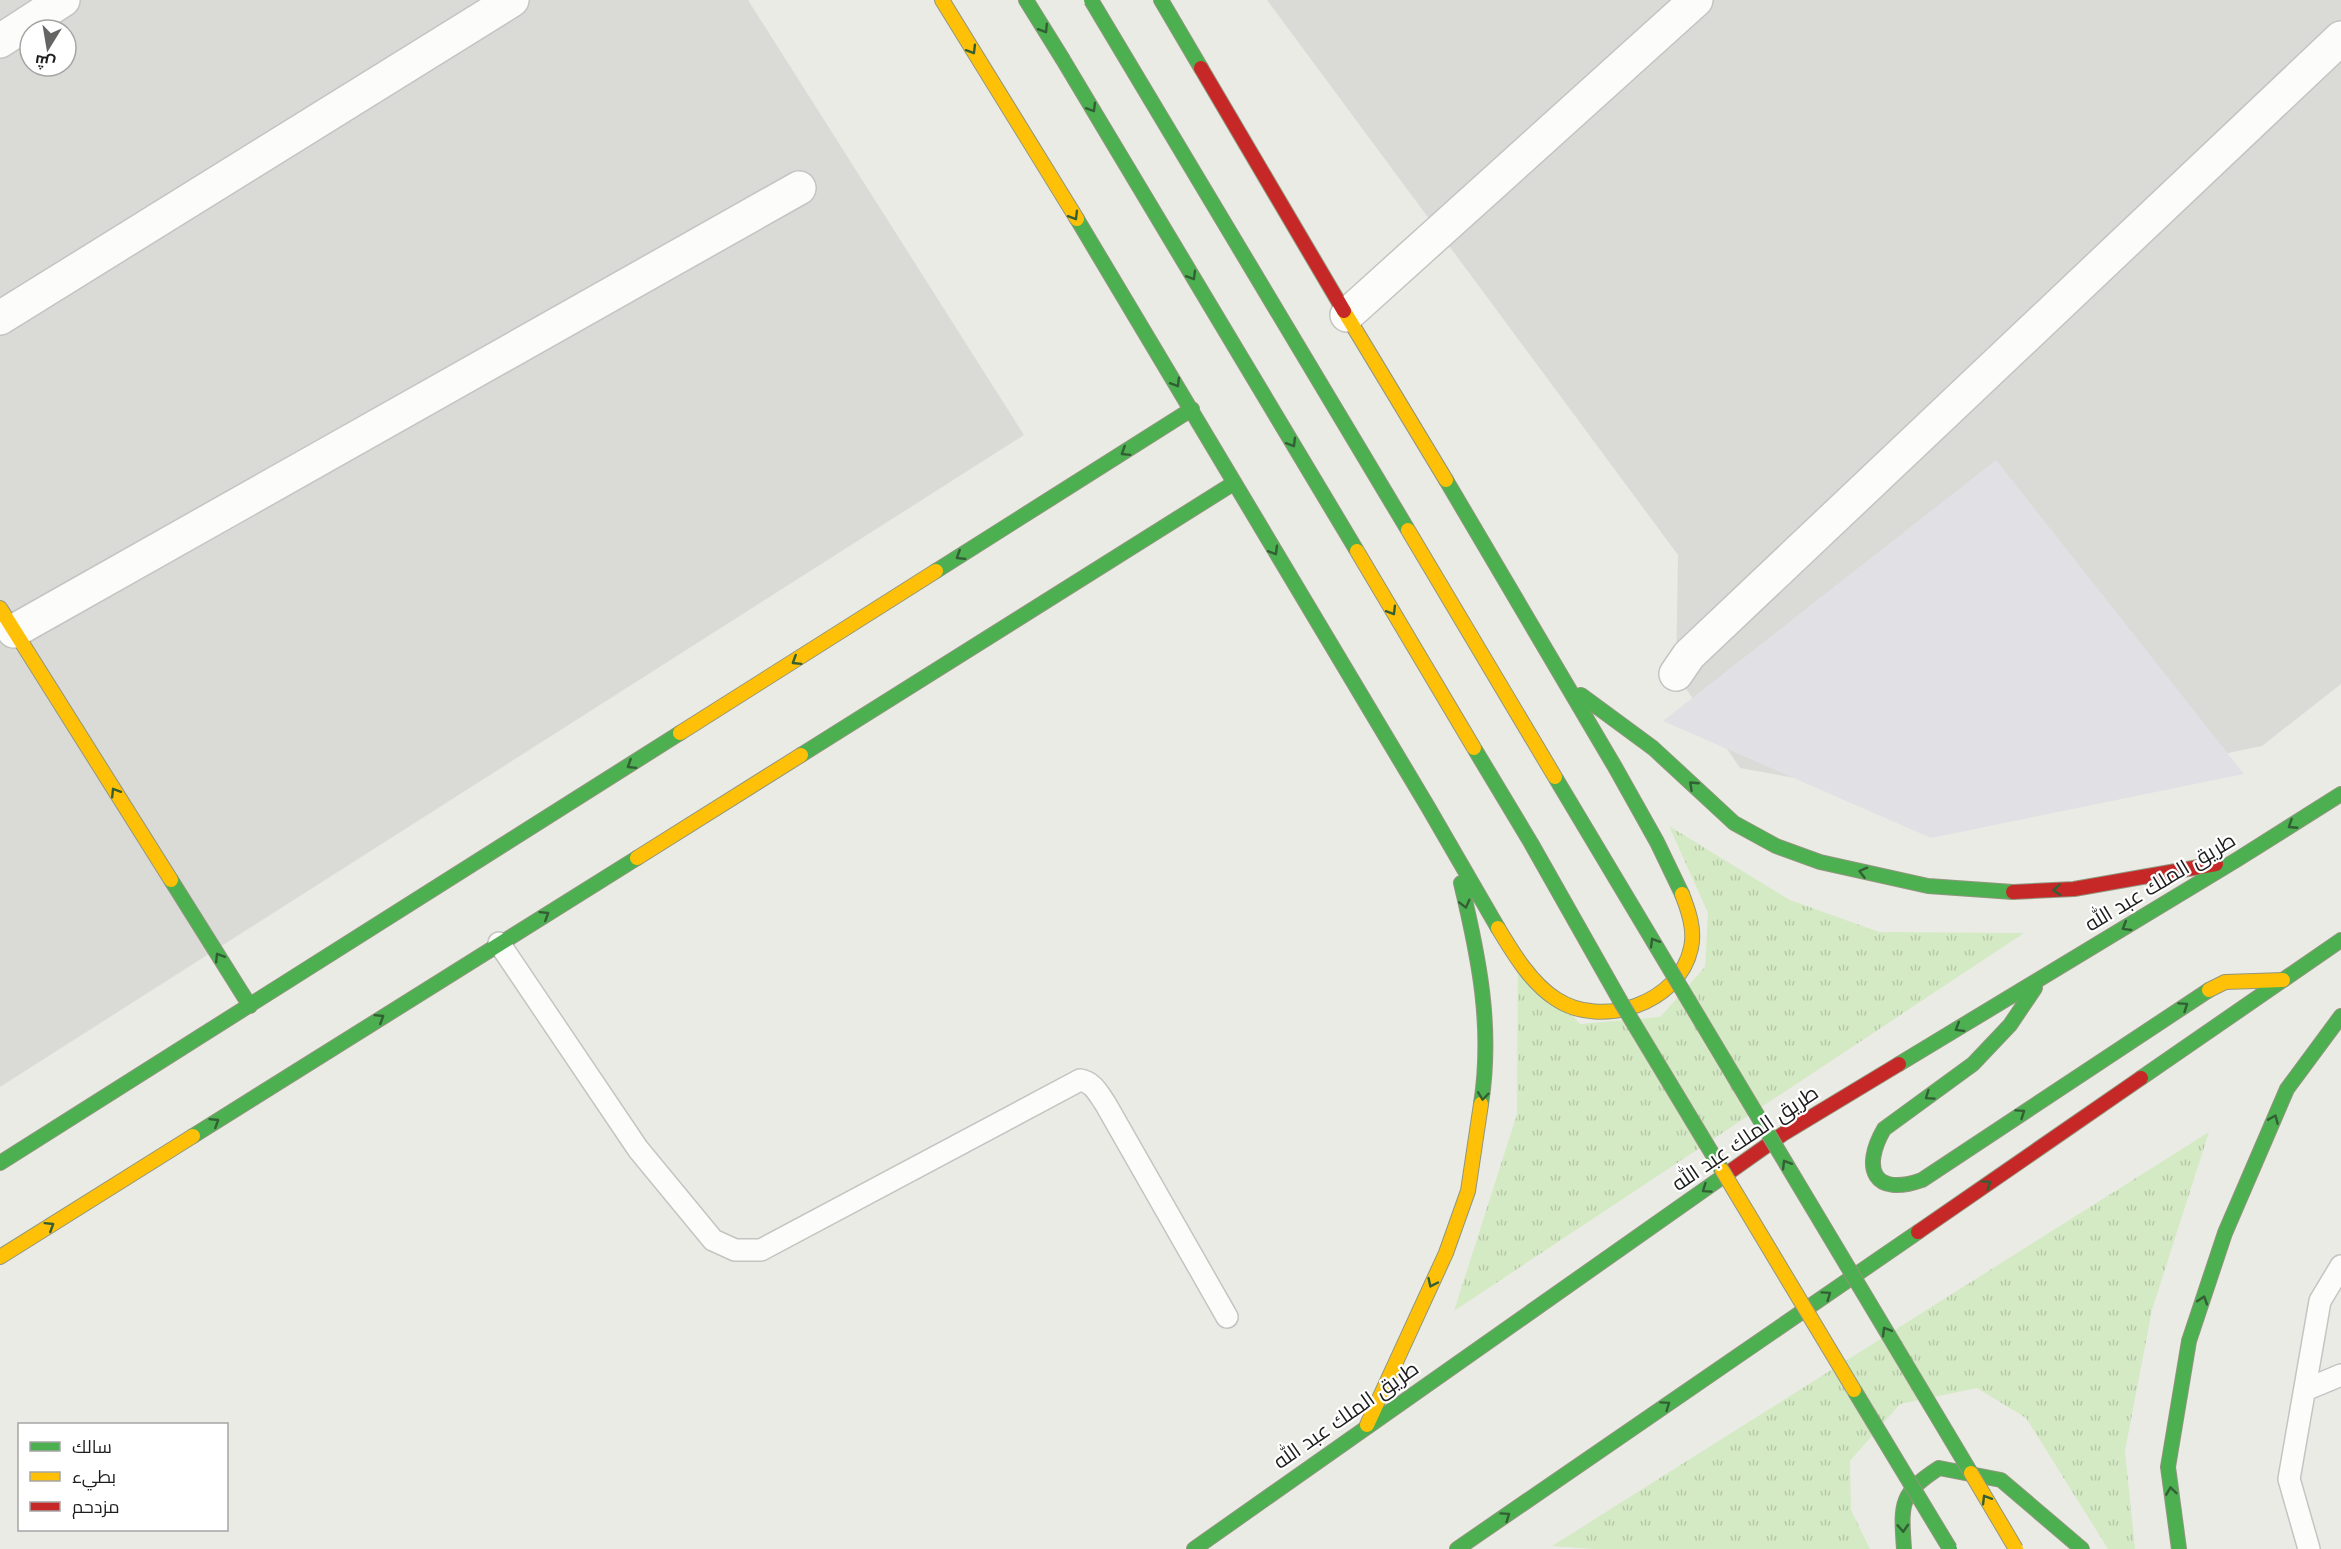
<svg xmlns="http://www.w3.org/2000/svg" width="2341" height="1549" font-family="Montserrat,Cairo,sans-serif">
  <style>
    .residential { fill: #dadad7; fill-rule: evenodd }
    .grass { fill: url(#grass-tufts) }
    .plaza { fill: #e1e0e5 }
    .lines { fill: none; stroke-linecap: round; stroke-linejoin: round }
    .lane-casing { stroke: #c4c4c2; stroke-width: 24 }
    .street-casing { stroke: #c4c4c2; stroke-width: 36 }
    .fast-casing { stroke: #91967e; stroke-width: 16 }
    .slow-casing { stroke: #91967e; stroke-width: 16 }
    .jam-casing { stroke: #91967e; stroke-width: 16 }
    .lane { stroke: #fcfcfb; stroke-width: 21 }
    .street { stroke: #fcfcfb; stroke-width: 33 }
    .fast { stroke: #4caf50; stroke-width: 14 }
    .slow { stroke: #ffc107; stroke-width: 14 }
    .jam { stroke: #c62828; stroke-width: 14 }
    .fast-bridge-casing { stroke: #91967e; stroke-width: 16; stroke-linecap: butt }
    .slow-bridge-casing { stroke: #91967e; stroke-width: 16; stroke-linecap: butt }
    .fast-bridge { stroke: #4caf50; stroke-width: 14 }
    .slow-bridge { stroke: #ffc107; stroke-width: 14 }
    .oneway { stroke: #325f34 }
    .labels { text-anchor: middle; stroke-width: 4.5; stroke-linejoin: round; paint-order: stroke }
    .street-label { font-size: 21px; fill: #1d1d1d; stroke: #fff }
  </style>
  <defs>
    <pattern id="grass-tufts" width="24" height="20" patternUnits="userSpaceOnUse" patternTransform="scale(1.5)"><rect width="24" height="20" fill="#d4eac4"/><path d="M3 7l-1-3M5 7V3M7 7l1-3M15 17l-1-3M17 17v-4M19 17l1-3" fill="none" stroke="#b6c8a8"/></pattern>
  </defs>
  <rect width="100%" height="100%" fill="#ebebe6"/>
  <path class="residential" d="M 0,0 L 748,0 L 1024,435 L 0,1087 ZM 30,30 L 66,30 L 66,66 L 30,66 Z
    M 1267,0 L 2341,0 L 2341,684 L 2262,746 L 1961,808 L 1740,768 L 1676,674 L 1678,555 Z"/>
  <path class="grass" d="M 1669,826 L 1790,900 L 1879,932 L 2024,933 L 1454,1311 L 1517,1114 L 1518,951 L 1580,1024 L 1660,1017 L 1705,967 L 1708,913 Z
    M 2209,1132 L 2152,1310 L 2125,1451 L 2135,1549 L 2108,1549 L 2026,1418 L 1977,1388 L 1900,1404 L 1850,1461 L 1851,1510 L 1870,1549 L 1594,1549 L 1552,1546 Z"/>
  <path class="plaza" d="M 1996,460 L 2244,774 L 1931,838 L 1663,721 Z"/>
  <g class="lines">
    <g class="lane-casing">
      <path id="lane" d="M 499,943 L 638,1149 L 713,1240 L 735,1250 L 761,1250 L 1080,1080 C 1093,1082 1098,1093 1105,1103 L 1227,1317
        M 2305,1390 L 2341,1375
        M 2309,1549 L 2289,1479 L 2320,1301 L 2341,1266"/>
    </g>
    <g class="street-casing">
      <path id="street" d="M 0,41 L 63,0
        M 1347,315 L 1696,0
        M 0,318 L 512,0
        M 14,631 L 799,188
        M 1676,674 L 1689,655 L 2341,38"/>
    </g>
    <g class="fast-casing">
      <path id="fast" d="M 1026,0 L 1062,58
        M 1161,0 L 1201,68
        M 1077,219 L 1428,807 L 1498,928
        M 1446,480 L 1615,767 L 1657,842 L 1682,894
        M 936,571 L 1192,409
        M 1581,695 L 1653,748 L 1734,823 L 1776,846 L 1820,862 L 1928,886 L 2013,892
        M 801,755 L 1234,483
        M 171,880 L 250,1006
        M 1461,883 C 1479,958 1493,1027 1481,1104
        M 2035,988 L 2010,1025 L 1973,1064 L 1884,1129 C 1861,1169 1874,1197 1922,1180 L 2209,990
        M 1899,1064 L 2238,859 L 2341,794
        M 2141,1078 L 2341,940
        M 193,1136 L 637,858
        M 0,1163 L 680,733
        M 1194,1549 L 1728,1173
        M 1457,1549 L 1918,1232
        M 1904,1549 C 1901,1504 1899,1494 1939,1468 L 2001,1480 L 2082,1549
        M 2179,1549 L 2168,1467 L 2189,1341 L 2225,1233 L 2287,1089 L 2341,1016"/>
    </g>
    <g class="slow-casing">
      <path id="slow" d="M 942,0 L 1077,219
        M 1344,311 L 1446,480
        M 0,608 L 171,880
        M 680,733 L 936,571
        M 637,858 L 801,755
        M 1498,928 C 1513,953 1531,983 1556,999 C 1601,1029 1679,1004 1691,948 C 1695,930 1689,912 1682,894
        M 2209,990 L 2225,982 L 2283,980
        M 0,1257 L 193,1136
        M 1367,1425 L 1446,1253 L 1468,1191 L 1481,1104"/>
    </g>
    <g class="jam-casing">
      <path id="jam" d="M 1201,68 L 1344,311
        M 2013,892 L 2074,889 L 2216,864
        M 1728,1173 L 1783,1134 L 1899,1064
        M 1918,1232 L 2141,1078"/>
    </g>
    <use href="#lane" class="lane"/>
    <use href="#street" class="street"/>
    <use href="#fast" class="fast"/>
    <use href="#slow" class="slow"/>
    <use href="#jam" class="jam"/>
    <g class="fast-bridge-casing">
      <path id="fast-bridge" d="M 1091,0 L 1408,530
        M 1062,58 L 1357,551
        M 1474,748 L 1531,843 L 1622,1004 L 1722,1170
        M 1555,777 L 1971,1473
        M 1854,1390 L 1950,1549"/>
    </g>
    <g class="slow-bridge-casing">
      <path id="slow-bridge" d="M 1408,530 L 1555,777
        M 1357,551 L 1474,748
        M 1722,1170 L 1854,1390
        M 1971,1473 L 2016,1549"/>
    </g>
    <use href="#fast-bridge" class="fast-bridge"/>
    <use href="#slow-bridge" class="slow-bridge"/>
  </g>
  <defs><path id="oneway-chevron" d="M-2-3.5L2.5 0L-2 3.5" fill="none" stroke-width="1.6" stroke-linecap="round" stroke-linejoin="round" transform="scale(1.5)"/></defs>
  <g class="oneway">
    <use href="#oneway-chevron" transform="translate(1044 29) rotate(58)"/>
    <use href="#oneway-chevron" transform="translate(972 50) rotate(59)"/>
    <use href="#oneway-chevron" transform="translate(1092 108) rotate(59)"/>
    <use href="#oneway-chevron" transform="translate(1074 216) rotate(59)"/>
    <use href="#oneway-chevron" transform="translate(1192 276) rotate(59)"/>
    <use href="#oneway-chevron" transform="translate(1176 383) rotate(59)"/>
    <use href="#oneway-chevron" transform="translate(1292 443) rotate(59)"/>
    <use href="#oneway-chevron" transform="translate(1125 452) rotate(148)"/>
    <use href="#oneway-chevron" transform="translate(1274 551) rotate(59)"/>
    <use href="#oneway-chevron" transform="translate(960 556) rotate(148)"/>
    <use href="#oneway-chevron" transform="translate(1392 611) rotate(59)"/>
    <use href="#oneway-chevron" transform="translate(796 661) rotate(148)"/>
    <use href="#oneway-chevron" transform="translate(631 765) rotate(148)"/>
    <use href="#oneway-chevron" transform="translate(1693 785) rotate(-137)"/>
    <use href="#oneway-chevron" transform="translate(115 792) rotate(-122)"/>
    <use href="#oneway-chevron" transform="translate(2292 825) rotate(147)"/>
    <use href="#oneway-chevron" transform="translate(1863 872) rotate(-166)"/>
    <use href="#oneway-chevron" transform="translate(2057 890) rotate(176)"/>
    <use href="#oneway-chevron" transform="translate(1465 904) rotate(76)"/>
    <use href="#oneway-chevron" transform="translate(545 915) rotate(-32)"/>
    <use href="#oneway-chevron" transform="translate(2126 927) rotate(149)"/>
    <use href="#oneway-chevron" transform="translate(1654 942) rotate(-121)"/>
    <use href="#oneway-chevron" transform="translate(219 957) rotate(-122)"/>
    <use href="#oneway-chevron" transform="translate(2184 1006) rotate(-34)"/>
    <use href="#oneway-chevron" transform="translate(380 1018) rotate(-32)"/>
    <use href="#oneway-chevron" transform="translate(1959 1028) rotate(149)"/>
    <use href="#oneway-chevron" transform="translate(1483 1096) rotate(97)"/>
    <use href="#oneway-chevron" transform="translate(1929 1096) rotate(145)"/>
    <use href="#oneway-chevron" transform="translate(2021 1113) rotate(-34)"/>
    <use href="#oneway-chevron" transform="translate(2274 1119) rotate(-67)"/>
    <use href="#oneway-chevron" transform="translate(215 1122) rotate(-32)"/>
    <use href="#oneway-chevron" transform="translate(1786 1164) rotate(-121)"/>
    <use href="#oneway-chevron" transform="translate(1987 1184) rotate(-35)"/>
    <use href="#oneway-chevron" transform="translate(1706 1189) rotate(145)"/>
    <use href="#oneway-chevron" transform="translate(50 1226) rotate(-32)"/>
    <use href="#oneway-chevron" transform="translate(1432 1283) rotate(115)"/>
    <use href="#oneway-chevron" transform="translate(1827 1295) rotate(-35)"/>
    <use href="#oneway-chevron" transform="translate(2203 1300) rotate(-72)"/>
    <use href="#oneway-chevron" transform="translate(1886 1331) rotate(-121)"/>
    <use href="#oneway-chevron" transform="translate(1666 1405) rotate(-35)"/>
    <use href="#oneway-chevron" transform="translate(2171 1491) rotate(-98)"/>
    <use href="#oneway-chevron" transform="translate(1986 1499) rotate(-121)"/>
    <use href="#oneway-chevron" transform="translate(1506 1516) rotate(-35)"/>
    <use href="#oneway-chevron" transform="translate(1903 1528) rotate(87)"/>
  </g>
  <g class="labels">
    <g class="street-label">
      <text transform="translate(2160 882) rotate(-31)" y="7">طريق الملك عبد الله</text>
      <text transform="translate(1745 1138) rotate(-34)" y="7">طريق الملك عبد الله</text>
      <text transform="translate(1346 1415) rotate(-35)" y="7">طريق الملك عبد الله</text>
    </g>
  </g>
  <rect x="18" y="1423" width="210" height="108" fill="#ffffff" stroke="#a5a5a5" stroke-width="1.5"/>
  <rect x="30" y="1442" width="30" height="9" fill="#4caf50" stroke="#a5a5a5" stroke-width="1.5"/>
  <text x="72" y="1453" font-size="18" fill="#1d1d1d">سالك</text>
  <rect x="30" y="1472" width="30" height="9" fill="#ffc107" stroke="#a5a5a5" stroke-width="1.5"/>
  <text x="72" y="1483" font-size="18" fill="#1d1d1d">بطيء</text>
  <rect x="30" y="1502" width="30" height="9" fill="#c62828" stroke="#a5a5a5" stroke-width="1.5"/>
  <text x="72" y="1513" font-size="18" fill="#1d1d1d">مزدحم</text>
  <g transform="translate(48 48) rotate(191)"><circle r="28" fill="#ffffff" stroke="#a5a5a5" stroke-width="1.5"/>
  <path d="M0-4.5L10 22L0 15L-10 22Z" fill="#656563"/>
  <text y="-9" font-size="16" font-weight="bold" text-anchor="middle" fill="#1d1d1d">ش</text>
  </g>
</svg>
